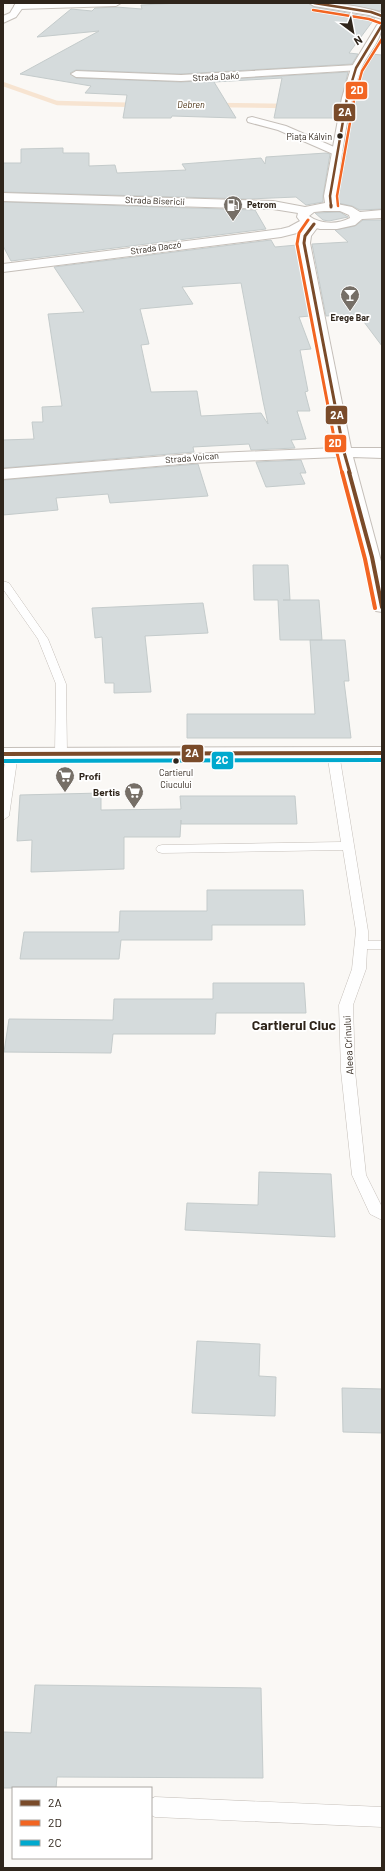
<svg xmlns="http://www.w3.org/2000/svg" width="385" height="1871" font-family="Barlow,sans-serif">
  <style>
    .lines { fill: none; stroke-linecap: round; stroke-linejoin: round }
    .stream { stroke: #f7e4d1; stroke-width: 4.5 }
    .building { fill: #d5dbdc; stroke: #c4cbcb; fill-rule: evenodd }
    .lane-casing { stroke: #c5bfb9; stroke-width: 1 }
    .street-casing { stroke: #c5bfb9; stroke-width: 2 }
    .secondary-casing { stroke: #c5bfb9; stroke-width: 2 }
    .lane { fill: #fefefe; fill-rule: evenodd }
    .street { fill: #fefefe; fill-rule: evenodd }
    .secondary { fill: #fefefe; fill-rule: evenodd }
    .bus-1-far2-casing { stroke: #fff; stroke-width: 4 }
    .bus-1-far1-casing { stroke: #fff; stroke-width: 5 }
    .bus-1-casing { stroke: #fff; stroke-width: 6 }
    .bus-2-far2-casing { stroke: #fff; stroke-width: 4 }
    .bus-2-far1-casing { stroke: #fff; stroke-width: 5 }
    .bus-2-casing { stroke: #fff; stroke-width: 6 }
    .bus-3-casing { stroke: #fff; stroke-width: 6 }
    .bus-1-far2 { stroke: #7a4b2a; stroke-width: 2.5 }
    .bus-1-far1 { stroke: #7a4b2a; stroke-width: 3 }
    .bus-1 { stroke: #7a4b2a; stroke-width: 4 }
    .bus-2-far2 { stroke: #f26522; stroke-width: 2.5 }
    .bus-2-far1 { stroke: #f26522; stroke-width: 3 }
    .bus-2 { stroke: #f26522; stroke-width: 4 }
    .bus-3 { stroke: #00a9ce; stroke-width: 4 }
    .bus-dot { fill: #2f251b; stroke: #fff; stroke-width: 1.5 }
    .labels { text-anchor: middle; stroke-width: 3.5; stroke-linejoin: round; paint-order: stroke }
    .far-street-label { font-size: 9px; fill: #2f251b; stroke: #fff }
    .far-water-label { font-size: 9px; font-style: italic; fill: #482e0f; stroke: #fff }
    .bus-label { font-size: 9px; fill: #2f251b; stroke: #fff; text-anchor: end }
    .far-poi-label { font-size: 9px; font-weight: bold; fill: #2f251b; stroke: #fff; text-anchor: start }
    .poi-label { font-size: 10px; font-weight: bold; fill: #2f251b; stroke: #fff; text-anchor: start }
    .street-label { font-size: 10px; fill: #2f251b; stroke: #fff }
    .district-label { font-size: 14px; font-weight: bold; fill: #2f251b; stroke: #fff }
    .line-badge { stroke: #fff; stroke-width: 1.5 }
    .badge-label { font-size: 11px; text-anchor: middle; font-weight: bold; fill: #fff }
  </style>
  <rect width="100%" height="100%" fill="#faf8f5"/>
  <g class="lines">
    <path class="stream" d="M 3,84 L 57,103 L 137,105
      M 216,105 L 287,106
      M 328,105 L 382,96"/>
  </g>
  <path class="building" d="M 178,3 L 308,3 L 314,7 L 375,18 L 349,53 L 358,54 L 352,64 L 181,74 L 76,70 L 70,73 L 76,78 L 181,82 L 348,72 L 337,118 L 274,118 L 282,78 L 214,82 L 236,118 L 172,116 L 171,118 L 123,118 L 127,95 L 85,93 L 91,86 L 20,74 L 99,31 L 37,37 L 71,9 L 92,11 L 95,8 L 116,7 L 142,9 L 141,5 Z
    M 341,3 L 382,3 L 382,8 L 380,11 Z
    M 371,54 L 382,55 L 382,209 L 360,210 L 352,206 L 338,203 L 338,196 L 353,99 L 362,70 Z
    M 63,148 L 63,153 L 89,153 L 89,166 L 115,165 L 117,173 L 186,170 L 182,164 L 261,158 L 265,164 L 266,157 L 326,153 L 330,154 L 323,196 L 323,202 L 306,205 L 296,197 L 249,199 L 3,192 L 3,163 L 21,163 L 21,149 Z
    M 3,202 L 255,210 L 266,229 L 11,261 L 3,246 Z
    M 340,212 L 348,217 L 329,221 L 323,220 L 315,213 Z
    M 363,220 L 382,220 L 382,346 L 358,314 L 326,316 L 312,244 L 348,242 L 335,230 L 355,226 Z
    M 271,240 L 275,247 L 297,245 L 310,316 L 299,317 L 311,349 L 300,350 L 308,391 L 305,392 L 310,411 L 297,411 L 306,439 L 291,440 L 295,448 L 251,450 L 249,444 L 193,447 L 194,452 L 3,468 L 3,440 L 34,439 L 32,422 L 43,422 L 42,407 L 62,406 L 48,314 L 84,312 L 54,267 ZM 241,283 L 263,401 L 268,424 L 261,413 L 201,416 L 197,391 L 151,392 L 141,345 L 149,344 L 140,309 L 193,304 L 182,287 Z
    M 301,460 L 306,473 L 300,473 L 305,484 L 266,487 L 256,462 Z
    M 198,464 L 208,496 L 110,503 L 108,494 L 56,498 L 58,510 L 3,515 L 3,480 Z
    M 253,565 L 288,565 L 290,600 L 283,600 L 319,600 L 322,640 L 280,640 L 278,600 L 254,600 Z
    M 203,603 L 208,633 L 145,636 L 151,692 L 114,693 L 114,683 L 105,683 L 102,637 L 95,638 L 92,608 Z
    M 310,640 L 345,640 L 349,681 L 344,681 L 351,738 L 187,738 L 187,714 L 315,714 Z
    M 101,793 L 101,810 L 181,809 L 180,796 L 295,796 L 297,824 L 181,824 L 181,820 L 180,837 L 124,837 L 124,869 L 31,872 L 32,840 L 17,841 L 20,795 Z
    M 207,890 L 303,890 L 305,925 L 212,925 L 212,940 L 121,940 L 119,959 L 20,959 L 24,932 L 119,932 L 120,911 L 207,911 Z
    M 213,983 L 304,983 L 306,1013 L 216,1013 L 215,1034 L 113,1034 L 111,1053 L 4,1052 L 9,1019 L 113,1020 L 114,999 L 213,999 Z
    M 259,1172 L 331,1174 L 335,1237 L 185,1230 L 187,1203 L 258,1205 Z
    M 197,1341 L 260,1344 L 259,1376 L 276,1377 L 275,1416 L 192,1413 Z
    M 342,1388 L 382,1389 L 382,1433 L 343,1432 Z
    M 35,1685 L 261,1688 L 263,1778 L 57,1777 L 56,1788 L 3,1788 L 3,1732 L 31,1733 Z"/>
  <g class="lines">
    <g class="lane-casing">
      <path id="lane" d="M 3,581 L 9,583 L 48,639 L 66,684 L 67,754 L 65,756 L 61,757 L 55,754 L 56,684 L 38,639 L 3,589 Z
        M 333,750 L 339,753 L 368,931 L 368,941 L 382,941 L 382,949 L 367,949 L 366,969 L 353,1005 L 355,1071 L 366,1175 L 382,1207 L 382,1220 L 370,1214 L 352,1175 L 341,1071 L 339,1005 L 352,969 L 356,931 L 343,850 L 162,853 L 158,852 L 156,849 L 158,846 L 162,845 L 341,842 L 327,753 Z
        M 12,751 L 18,754 L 9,816 L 3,820 L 3,776 L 6,754 Z
        M 155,1797 L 382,1807 L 382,1827 L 155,1817 L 151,1815 L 151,1799 Z"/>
    </g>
    <g class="street-casing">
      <path id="street" d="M 26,3 L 121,3 L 116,6 L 19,9 L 14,6 L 16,4 Z
        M 356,65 L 360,66 L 361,68 L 360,70 L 181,81 L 76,77 L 71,74 L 76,71 L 181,75 Z
        M 252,117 L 286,126 L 341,150 L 343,152 L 341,154 L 333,154 L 278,130 L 248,122 L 247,120 L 248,118 Z
        M 314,220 L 320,224 L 311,236 L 310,243 L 351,448 L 382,448 L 382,458 L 353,457 L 382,565 L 382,612 L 376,611 L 373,607 L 364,557 L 338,457 L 192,463 L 3,479 L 3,469 L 192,454 L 336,448 L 298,243 C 299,234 305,223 314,220 Z
        M 382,747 L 382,759 L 3,760 L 3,748 Z"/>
    </g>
    <g class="secondary-casing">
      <path id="secondary" d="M 16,3 L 26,3 L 16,17 L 3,23 L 3,16 L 10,13 Z
        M 309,3 C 333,3 359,5 382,13 L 382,19 L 369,15 L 314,6 Z
        M 382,22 C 382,42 368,52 361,69 C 347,105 342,157 336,196 L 337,204 L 352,207 L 360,212 L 382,210 L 382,218 L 362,219 L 355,225 L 337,229 L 320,229 L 308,226 L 297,233 L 281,237 L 3,272 L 3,264 L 281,229 L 289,227 L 300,221 L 297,217 L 298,213 L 273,209 L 3,201 L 3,193 L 273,201 L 305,207 L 325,203 L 324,196 L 342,98 L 351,68 L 377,25 ZM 324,211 L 340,211 L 349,215 L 350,218 C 337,225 320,224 309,216 L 314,212 Z"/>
    </g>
    <use href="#lane" class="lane"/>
    <use href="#street" class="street"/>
    <use href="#secondary" class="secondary"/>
    <g class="bus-1-far2-casing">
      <path id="bus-1-far2" d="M 314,3 L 371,12 L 382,16
        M 331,206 L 330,196 L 347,98 L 356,68 L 382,25"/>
    </g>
    <g class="bus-1-far1-casing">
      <path id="bus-1-far1" d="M 331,205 L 331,207
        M 314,224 L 305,236 L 304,243 L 344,452 L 350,473"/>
    </g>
    <g class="bus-1-casing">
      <path id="bus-1" d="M 349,472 L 372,557 L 382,607
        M 3,754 L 382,753"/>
    </g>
    <g class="bus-2-far2-casing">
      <path id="bus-2-far2" d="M 313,10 L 369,19 L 380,23
        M 338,206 L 337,196 L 354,100 L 362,71 L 382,39"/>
    </g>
    <g class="bus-2-far1-casing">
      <path id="bus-2-far1" d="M 308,220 L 299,233 L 297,244 L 337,453 L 342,473"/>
    </g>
    <g class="bus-2-casing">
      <path id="bus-2" d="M 342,472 L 365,559 L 375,608"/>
    </g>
    <g class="bus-3-casing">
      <path id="bus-3" d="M 3,761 L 382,760"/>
    </g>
    <use href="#bus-1-far2" class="bus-1-far2"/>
    <use href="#bus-1-far1" class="bus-1-far1"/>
    <use href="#bus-1" class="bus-1"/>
    <use href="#bus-2-far2" class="bus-2-far2"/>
    <use href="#bus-2-far1" class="bus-2-far1"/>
    <use href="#bus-2" class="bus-2"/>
    <use href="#bus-3" class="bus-3"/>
  </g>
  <defs>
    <g id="fuel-pin" transform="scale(1)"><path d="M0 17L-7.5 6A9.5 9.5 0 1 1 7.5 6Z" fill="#766f67" stroke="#fff"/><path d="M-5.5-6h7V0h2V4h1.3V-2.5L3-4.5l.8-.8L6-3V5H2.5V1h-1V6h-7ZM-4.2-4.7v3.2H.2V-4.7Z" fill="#fff"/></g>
    <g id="bar-pin" transform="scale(1)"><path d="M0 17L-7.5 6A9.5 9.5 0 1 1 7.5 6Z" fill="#766f67" stroke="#fff"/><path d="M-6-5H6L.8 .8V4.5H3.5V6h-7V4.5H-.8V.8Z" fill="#fff"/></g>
    <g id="supermarket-pin" transform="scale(1)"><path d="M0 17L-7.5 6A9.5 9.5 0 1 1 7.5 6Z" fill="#766f67" stroke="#fff"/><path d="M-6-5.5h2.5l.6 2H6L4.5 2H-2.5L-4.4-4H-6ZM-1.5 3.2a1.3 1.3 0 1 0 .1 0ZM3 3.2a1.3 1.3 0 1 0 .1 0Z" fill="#fff"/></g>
  </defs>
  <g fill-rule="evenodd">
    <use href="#fuel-pin" x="233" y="205"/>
    <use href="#bar-pin" x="350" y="295"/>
    <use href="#supermarket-pin" x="65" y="776"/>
    <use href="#supermarket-pin" x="134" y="792"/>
  </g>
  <g class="bus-dot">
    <circle cx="340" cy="136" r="3.5"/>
    <circle cx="176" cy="761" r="3.5"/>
  </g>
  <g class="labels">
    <g class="far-street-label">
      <text transform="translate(216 77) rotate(-3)" y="3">Strada Dakó</text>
      <text transform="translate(155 201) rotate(2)" y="3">Strada Bisericii</text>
      <text transform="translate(156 248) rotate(-8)" y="3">Strada Daczó</text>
      <text transform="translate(192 458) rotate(-5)" y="3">Strada Voican</text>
    </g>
    <g class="far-water-label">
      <text x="191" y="108">Debren</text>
    </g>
    <g class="bus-label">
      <text x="332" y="140">Piața Kálvin</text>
      <text x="176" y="776" text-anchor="middle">Cartierul<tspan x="176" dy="12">Ciucului</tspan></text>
    </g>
    <g class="far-poi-label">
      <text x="247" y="208">Petrom</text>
      <text x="350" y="321" text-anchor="middle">Erege Bar</text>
    </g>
    <g class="poi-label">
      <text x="79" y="780">Profi</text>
      <text x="120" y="796" text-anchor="end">Bertis</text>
    </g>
    <g class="street-label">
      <text transform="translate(348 1045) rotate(-93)" y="4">Aleea Crinului</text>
    </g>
    <g class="district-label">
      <text x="294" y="1030">Cartierul Ciuc</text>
    </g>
  </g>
  <g class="line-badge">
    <rect x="345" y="81" width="23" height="19" rx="4" fill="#f26522"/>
    <rect x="333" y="103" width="23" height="19" rx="4" fill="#7a4b2a"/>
    <rect x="325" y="405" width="23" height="20" rx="4" fill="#7a4b2a"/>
    <rect x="324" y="434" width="23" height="19" rx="4" fill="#f26522"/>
    <rect x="181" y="744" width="23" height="19" rx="4" fill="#7a4b2a"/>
    <rect x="211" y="751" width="23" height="19" rx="4" fill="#00a9ce"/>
  </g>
  <g class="badge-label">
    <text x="357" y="94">2D</text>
    <text x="345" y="116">2A</text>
    <text x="337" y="419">2A</text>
    <text x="335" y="447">2D</text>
    <text x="192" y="757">2A</text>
    <text x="222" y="764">2C</text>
  </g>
  <rect width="385" height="1871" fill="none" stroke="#2f251b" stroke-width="8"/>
  <rect x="12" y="1787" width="140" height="72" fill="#ffffff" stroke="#aca8a4"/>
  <rect x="20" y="1800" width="20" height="6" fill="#7a4b2a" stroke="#aca8a4"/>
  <text x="48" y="1807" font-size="12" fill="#2f251b">2A</text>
  <rect x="20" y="1820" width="20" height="6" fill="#f26522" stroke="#aca8a4"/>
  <text x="48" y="1827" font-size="12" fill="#2f251b">2D</text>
  <rect x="20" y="1840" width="20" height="6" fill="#00a9ce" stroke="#aca8a4"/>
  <text x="48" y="1847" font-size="12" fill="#2f251b">2C</text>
  <g transform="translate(353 32) rotate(148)" stroke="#ffffff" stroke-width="3" paint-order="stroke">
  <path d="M0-3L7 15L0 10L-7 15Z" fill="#2f251b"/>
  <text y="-6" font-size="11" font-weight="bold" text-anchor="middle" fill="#2f251b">N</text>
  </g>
</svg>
